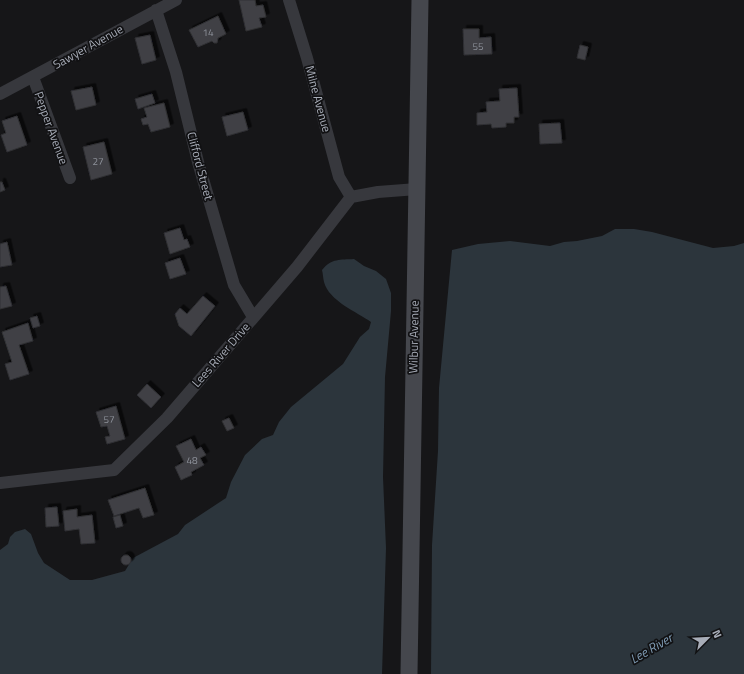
<svg xmlns="http://www.w3.org/2000/svg" width="744" height="674" font-family="'Titillium Web',sans-serif">
  <style>
    .water { fill: #2c353c }
    .building { fill: #404145; stroke: #303034; filter: url(#shadow) }
    .lines { fill: none; stroke-linecap: round; stroke-linejoin: round }
    .street { stroke: #37383d; stroke-width: 12 }
    .secondary { stroke: #45474d; stroke-width: 17 }
    .labels { text-anchor: middle; stroke-width: 3.5; stroke-linejoin: round; paint-order: stroke }
    .number-label { font-size: 10px; fill: #8e929b }
    .street-label { font-size: 12px; fill: #a8adb8; stroke: #111113 }
    .water-label { font-size: 13px; font-style: italic; fill: #7f9bb3; stroke: #111113 }
  </style>
  <defs>
    <filter id="shadow"><feDropShadow dx="3.5" dy="-3.5" stdDeviation="0" flood-color="#0009"/></filter>
  </defs>
  <rect width="100%" height="100%" fill="#161618"/>
  <path class="water" d="M 615,229 L 634,229 L 652,232 L 713,248 L 734,246 L 744,243 L 744,674 L 431,674 L 432,545 L 438,451 L 439,388 L 452,250 L 478,244 L 510,241 L 550,246 L 564,242 L 577,241 L 602,236 Z
    M 354,259 L 364,266 L 376,271 L 386,279 L 391,293 L 391,311 L 385,377 L 383,477 L 386,548 L 382,674 L 0,674 L 0,550 L 8,544 L 10,537 L 15,532 L 25,529 L 31,534 L 38,553 L 44,563 L 70,580 L 92,580 L 125,571 L 133,558 L 178,534 L 185,525 L 226,498 L 231,482 L 245,455 L 262,439 L 273,435 L 279,422 L 291,407 L 343,364 L 360,337 L 369,329 L 371,322 C 357,312 329,301 324,282 C 323,278 323,274 322,270 C 332,258 340,260 354,259 Z"/>
  <path class="building" d="M 239,0 L 255,0 L 256,6 L 263,5 L 266,17 L 259,18 L 262,27 L 246,31 Z
    M 218,16 L 226,34 L 218,38 L 217,43 L 214,43 L 212,41 L 198,47 L 189,30 Z
    M 463,29 L 479,29 L 479,38 L 491,37 L 492,54 L 464,55 Z
    M 150,35 L 156,60 L 142,64 L 135,38 Z
    M 580,45 L 588,47 L 585,60 L 577,58 Z
    M 92,87 L 96,105 L 76,110 L 71,91 Z
    M 517,88 L 519,117 L 514,117 L 514,123 L 506,123 L 506,127 L 492,128 L 491,124 L 477,125 L 477,113 L 487,112 L 486,102 L 500,101 L 499,89 Z
    M 152,94 L 155,103 L 138,109 L 135,99 Z
    M 164,103 L 170,127 L 151,132 L 148,124 L 143,125 L 141,119 L 147,117 L 144,108 Z
    M 243,112 L 248,130 L 227,136 L 222,117 Z
    M 17,116 L 27,145 L 7,152 L 1,135 L 6,133 L 2,121 Z
    M 560,123 L 562,143 L 540,144 L 539,124 Z
    M 104,142 L 112,174 L 91,180 L 83,147 Z
    M 0,182 L 2,182 L 5,190 L 0,192 Z
    M 180,228 L 184,240 L 187,239 L 190,247 L 170,254 L 164,233 Z
    M 7,242 L 12,265 L 0,267 L 0,244 Z
    M 180,258 L 186,274 L 170,279 L 165,263 Z
    M 6,286 L 12,306 L 0,309 L 0,287 Z
    M 203,296 L 215,306 L 191,336 L 179,326 L 175,314 L 180,308 L 187,314 Z
    M 37,316 L 40,326 L 33,328 L 30,318 Z
    M 28,323 L 33,341 L 19,345 L 29,374 L 10,380 L 5,364 L 12,362 L 2,332 Z
    M 147,384 L 161,397 L 151,408 L 137,395 Z
    M 116,406 L 125,439 L 107,444 L 105,437 L 110,436 L 107,426 L 101,427 L 96,412 Z
    M 229,418 L 234,428 L 227,431 L 222,421 Z
    M 191,439 L 196,450 L 201,447 L 206,455 L 200,458 L 204,465 L 191,472 L 192,475 L 181,480 L 175,467 L 184,462 L 176,446 Z
    M 145,488 L 154,515 L 143,518 L 139,508 L 114,516 L 108,500 Z
    M 57,507 L 59,526 L 46,527 L 45,508 Z
    M 77,509 L 77,517 L 92,515 L 95,543 L 81,544 L 79,529 L 65,531 L 63,511 Z
    M 120,515 L 123,526 L 116,528 L 113,517 Z
    M121 560a5 5 0 1 1 10 0a5 5 0 1 1-10 0Z"/>
  <g class="lines">
    <path class="street" d="M 289,0 L 307,58 L 339,177 L 351,197
      M 156,10 L 176,72 L 198,162 L 234,285 L 253,317
      M 33,77 L 70,178
      M 0,94 L 176,0
      M 0,483 L 114,470 L 167,418 L 297,267 L 351,197 L 378,192 L 417,189"/>
    <path class="secondary" d="M 409,674 L 420,0"/>
  </g>
  <g class="labels">
    <g class="number-label">
      <text x="208" y="36">14</text>
      <text x="478" y="50">55</text>
      <text x="98" y="165">27</text>
      <text x="109" y="423">57</text>
      <text x="192" y="464">48</text>
    </g>
    <g class="street-label">
      <text transform="translate(88 47) rotate(-29)" y="4">Sawyer Avenue</text>
      <text transform="translate(318 99) rotate(75)" y="4">Milne Avenue</text>
      <text transform="translate(51 128) rotate(70)" y="4">Pepper Avenue</text>
      <text transform="translate(200 166) rotate(75)" y="4">Clifford Street</text>
      <text transform="translate(414 337) rotate(-89)" y="4">Wilbur Avenue</text>
      <text transform="translate(221 355) rotate(-49)" y="4">Lees River Drive</text>
    </g>
    <g class="water-label">
      <text transform="translate(651 648) rotate(-30)" y="5">Lee River</text>
    </g>
  </g>
  <g transform="translate(708 638) rotate(66)" stroke="#111113" stroke-width="3" paint-order="stroke">
  <path d="M0-3L7 15L0 10L-7 15Z" fill="#a8adb8"/>
  <text y="-6" font-size="11" font-weight="bold" text-anchor="middle" fill="#a8adb8">N</text>
  </g>
</svg>
